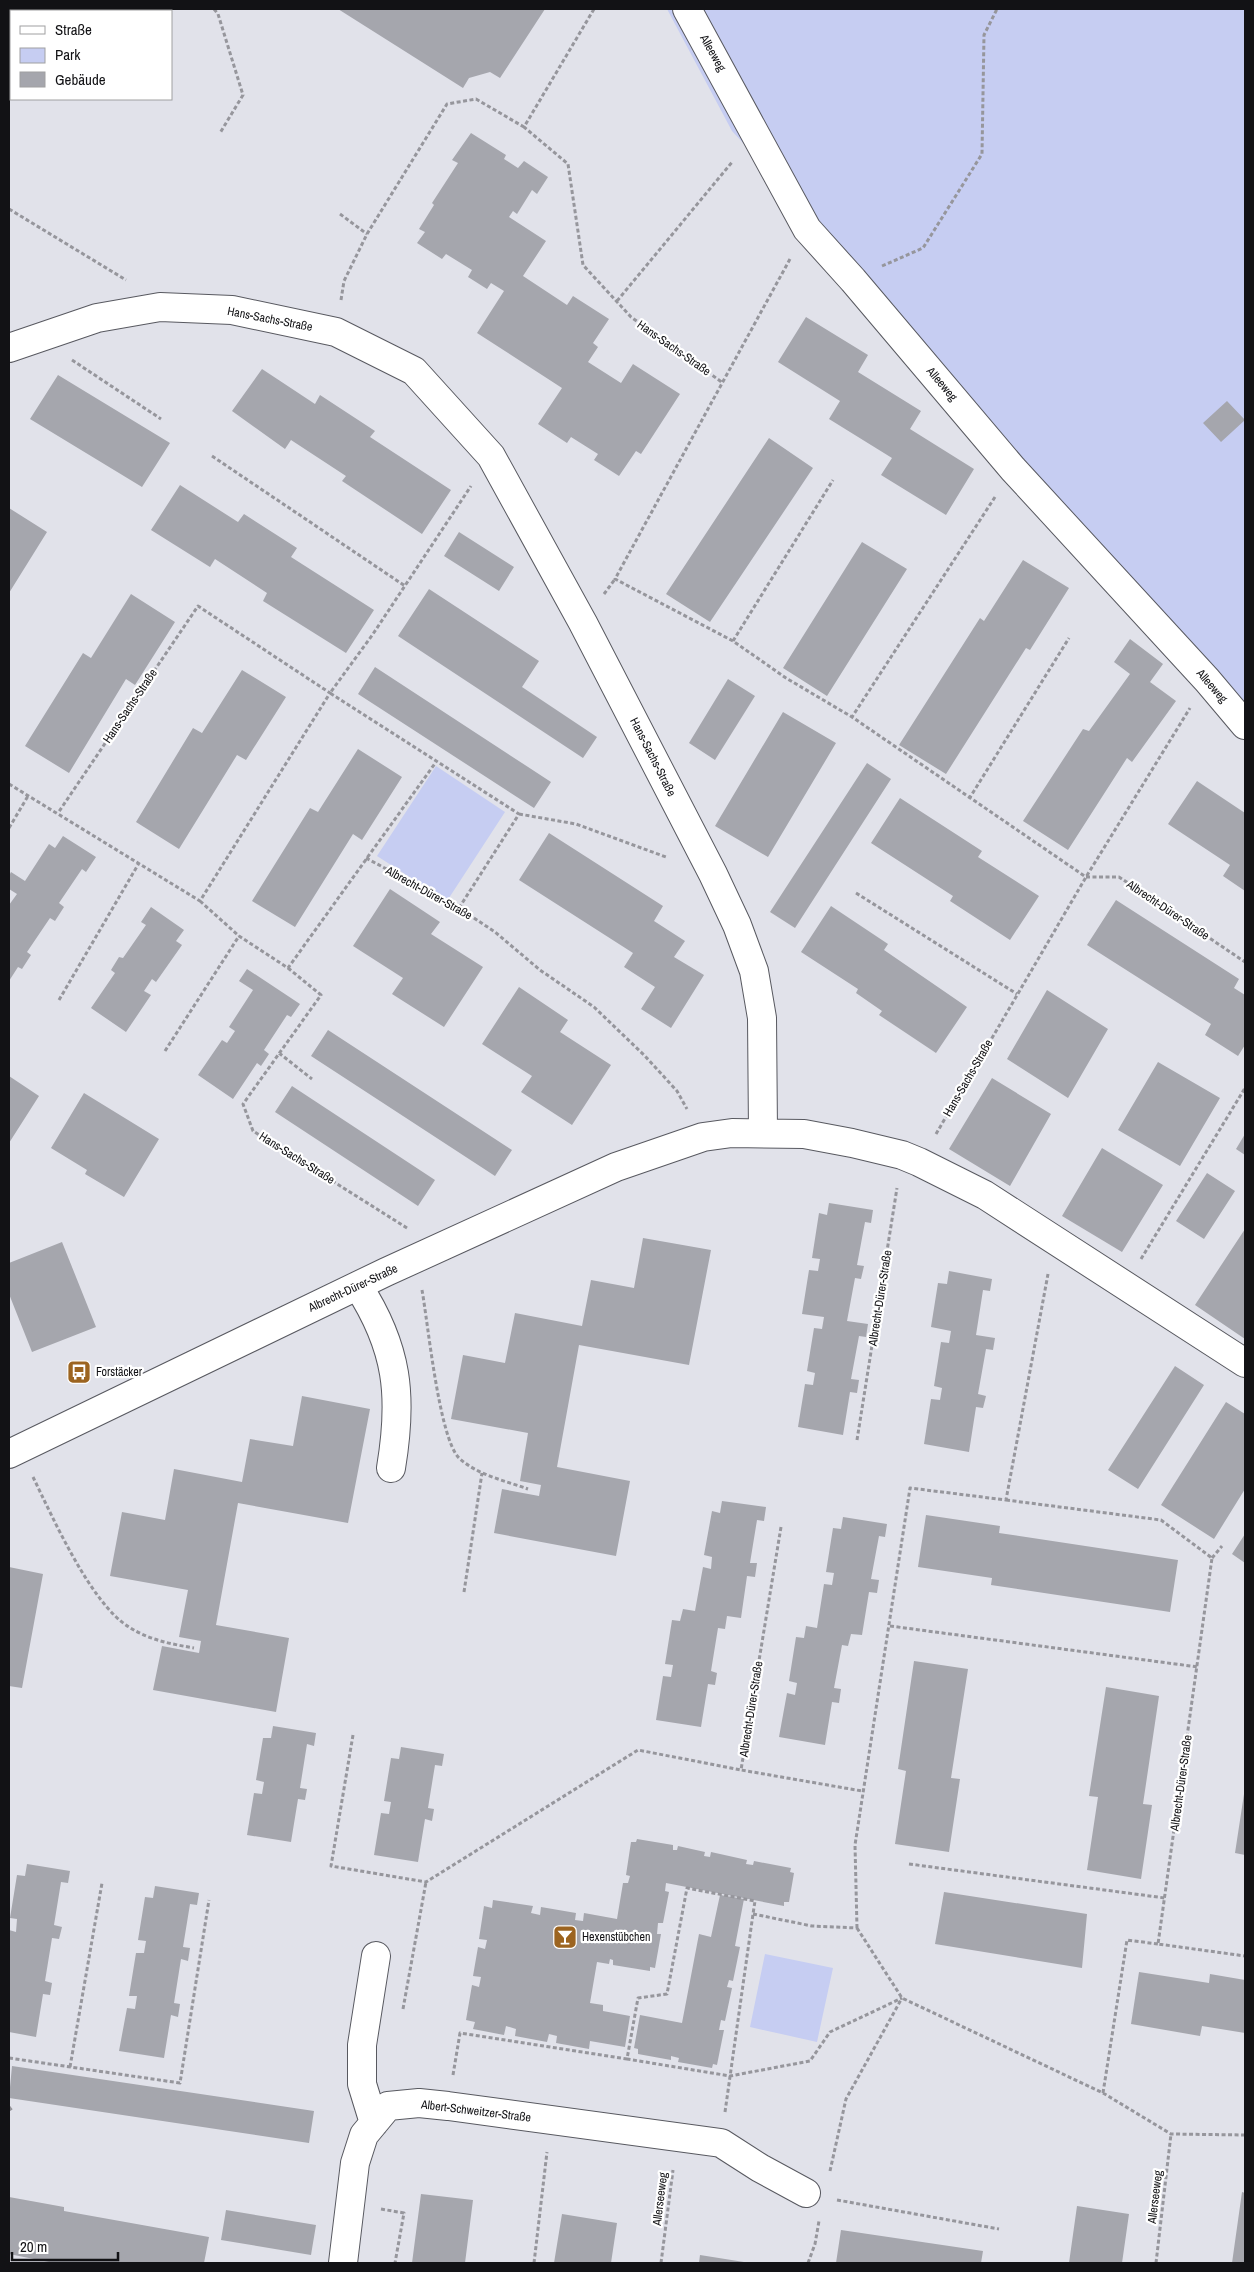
<svg xmlns="http://www.w3.org/2000/svg" width="1254" height="2272" font-family="'Archivo Narrow',sans-serif">
  <style>
    .green { fill: #c6cdf2 }
    .building { fill: #a5a6ad }
    .lines { fill: none; stroke-linecap: round; stroke-linejoin: round }
    .minor-casing { stroke: #585960; stroke-width: 30 }
    .path { stroke: #96969c; stroke-width: 3; stroke-dasharray: 4 2.5; stroke-linecap: butt }
    .minor { stroke: #fff; stroke-width: 28 }
    .labels { text-anchor: middle; stroke-width: 4.5; stroke-linejoin: round; paint-order: stroke }
    .street-label { font-size: 12px; fill: #121215; stroke: #fff }
    .poi-label { font-size: 12px; fill: #121215; stroke: #fff; text-anchor: start }
  </style>
  <rect width="100%" height="100%" fill="#e1e2ea"/>
  <path class="green" d="M 667,9 L 1245,9 L 1245,713 L 816,222 L 732,131 Z
    M 436,766 L 505,812 L 447,901 L 377,856 Z
    M 765,1954 L 833,1968 L 817,2042 L 750,2027 Z"/>
  <path class="building" d="M 338,9 L 545,9 L 500,78 L 490,72 L 469,78 L 463,88 Z
    M 471,133 L 506,155 L 504,159 L 518,168 L 524,161 L 548,177 L 537,194 L 532,190 L 517,214 L 513,211 L 509,217 L 546,241 L 523,276 L 567,305 L 573,296 L 609,319 L 593,343 L 598,347 L 588,362 L 621,383 L 633,364 L 680,394 L 641,454 L 636,451 L 619,476 L 594,460 L 598,454 L 571,437 L 567,443 L 538,424 L 562,388 L 477,333 L 504,291 L 491,283 L 487,289 L 468,277 L 472,270 L 446,254 L 442,259 L 417,243 L 425,232 L 419,229 L 434,205 L 432,203 L 458,163 L 452,160 Z
    M 806,317 L 868,355 L 858,372 L 921,411 L 910,429 L 974,469 L 946,515 L 881,475 L 892,458 L 829,419 L 840,401 L 778,362 Z
    M 262,369 L 315,404 L 320,395 L 375,431 L 370,437 L 451,490 L 422,534 L 342,481 L 346,476 L 291,440 L 285,449 L 232,411 Z
    M 58,375 L 170,443 L 142,487 L 30,419 Z
    M 1227,401 L 1245,420 L 1221,442 L 1203,423 Z
    M 769,438 L 813,468 L 710,622 L 666,594 Z
    M 180,485 L 238,522 L 244,514 L 297,548 L 291,557 L 374,610 L 346,653 L 263,601 L 267,593 L 215,559 L 210,567 L 151,530 Z
    M 9,508 L 47,532 L 9,593 Z
    M 459,532 L 514,567 L 499,591 L 444,556 Z
    M 862,542 L 907,569 L 827,696 L 783,668 Z
    M 1023,560 L 1069,588 L 1030,650 L 1026,648 L 946,774 L 899,745 L 980,618 L 984,621 Z
    M 429,589 L 539,661 L 522,687 L 597,737 L 583,758 L 398,636 Z
    M 131,594 L 175,622 L 135,685 L 126,679 L 69,773 L 25,746 L 83,653 L 91,658 Z
    M 1130,639 L 1163,664 L 1150,682 L 1176,701 L 1132,762 L 1127,758 L 1068,850 L 1023,821 L 1083,729 L 1089,731 L 1130,674 L 1114,662 Z
    M 375,667 L 551,782 L 534,808 L 358,694 Z
    M 242,670 L 286,697 L 246,760 L 237,755 L 179,849 L 136,822 L 193,728 L 202,733 Z
    M 728,679 L 755,696 L 715,760 L 689,743 Z
    M 783,712 L 836,743 L 768,857 L 715,826 Z
    M 358,749 L 402,777 L 362,840 L 353,834 L 295,927 L 252,901 L 310,808 L 318,812 Z
    M 867,763 L 891,779 L 795,928 L 770,912 Z
    M 1197,781 L 1245,813 L 1245,891 L 1223,876 L 1230,865 L 1168,824 Z
    M 900,798 L 982,851 L 978,857 L 1039,896 L 1010,940 L 950,901 L 953,896 L 871,843 Z
    M 549,833 L 663,906 L 654,921 L 685,941 L 674,957 L 704,975 L 671,1028 L 641,1009 L 655,987 L 624,967 L 633,953 L 519,880 Z
    M 63,836 L 96,857 L 86,872 L 82,869 L 59,903 L 64,907 L 55,921 L 50,918 L 27,952 L 31,955 L 22,969 L 18,967 L 9,981 L 9,905 L 17,894 L 9,889 L 9,876 L 11,872 L 25,881 L 49,844 L 55,848 Z
    M 390,889 L 440,922 L 431,934 L 483,967 L 444,1027 L 392,994 L 403,978 L 353,946 Z
    M 1116,900 L 1239,979 L 1234,988 L 1245,995 L 1245,1045 L 1238,1056 L 1205,1035 L 1211,1024 L 1087,945 Z
    M 831,906 L 888,944 L 884,950 L 967,1007 L 936,1053 L 879,1015 L 882,1011 L 856,993 L 858,989 L 801,952 Z
    M 151,907 L 184,930 L 176,941 L 182,945 L 156,982 L 152,979 L 144,991 L 151,995 L 126,1032 L 91,1008 L 115,973 L 111,970 L 119,957 L 123,958 L 146,925 L 141,922 Z
    M 247,969 L 300,1004 L 291,1017 L 287,1015 L 264,1050 L 269,1054 L 261,1066 L 257,1063 L 233,1099 L 198,1075 L 222,1040 L 227,1043 L 235,1031 L 229,1027 L 253,990 L 239,981 Z
    M 519,987 L 568,1020 L 560,1032 L 611,1065 L 572,1125 L 521,1092 L 532,1076 L 482,1044 Z
    M 1047,990 L 1108,1029 L 1068,1098 L 1007,1059 Z
    M 328,1030 L 512,1150 L 495,1176 L 311,1056 Z
    M 1158,1062 L 1220,1098 L 1180,1166 L 1118,1130 Z
    M 9,1076 L 39,1096 L 9,1143 Z
    M 992,1078 L 1051,1114 L 1010,1186 L 949,1149 Z
    M 292,1086 L 435,1180 L 418,1206 L 275,1112 Z
    M 84,1093 L 159,1139 L 124,1197 L 85,1174 L 87,1170 L 51,1148 Z
    M 1245,1134 L 1245,1155 L 1236,1149 Z
    M 1102,1148 L 1163,1185 L 1122,1252 L 1062,1216 Z
    M 1207,1173 L 1235,1191 L 1204,1239 L 1176,1221 Z
    M 829,1203 L 873,1210 L 871,1223 L 865,1222 L 857,1265 L 864,1266 L 861,1279 L 855,1278 L 847,1321 L 868,1324 L 866,1337 L 859,1336 L 851,1379 L 859,1380 L 857,1393 L 850,1392 L 843,1435 L 798,1427 L 805,1384 L 813,1385 L 815,1373 L 807,1371 L 814,1328 L 822,1329 L 824,1317 L 802,1314 L 809,1270 L 818,1271 L 820,1259 L 812,1258 L 819,1213 L 827,1215 Z
    M 1245,1229 L 1245,1339 L 1195,1305 Z
    M 643,1238 L 711,1250 L 689,1365 L 579,1345 L 557,1467 L 630,1481 L 616,1556 L 494,1533 L 502,1489 L 539,1496 L 541,1485 L 520,1481 L 528,1433 L 451,1419 L 463,1355 L 505,1363 L 515,1313 L 582,1326 L 591,1280 L 634,1288 Z
    M 62,1242 L 96,1327 L 32,1352 L 9,1294 L 9,1263 Z
    M 949,1271 L 992,1279 L 990,1291 L 983,1290 L 976,1335 L 995,1338 L 993,1350 L 986,1349 L 978,1394 L 986,1396 L 983,1408 L 976,1407 L 969,1452 L 924,1444 L 931,1399 L 940,1400 L 942,1388 L 934,1386 L 941,1342 L 949,1343 L 951,1331 L 931,1327 L 938,1283 L 947,1284 Z
    M 1175,1366 L 1204,1385 L 1138,1489 L 1108,1470 Z
    M 302,1396 L 370,1409 L 348,1523 L 238,1503 L 216,1625 L 289,1638 L 276,1712 L 153,1690 L 162,1646 L 199,1653 L 201,1641 L 179,1637 L 188,1590 L 110,1576 L 122,1512 L 165,1520 L 174,1469 L 242,1482 L 250,1439 L 293,1446 Z
    M 1226,1402 L 1245,1414 L 1245,1489 L 1214,1539 L 1161,1505 Z
    M 722,1501 L 766,1507 L 764,1521 L 757,1520 L 750,1563 L 757,1563 L 755,1577 L 747,1576 L 741,1618 L 727,1616 L 725,1629 L 718,1628 L 711,1671 L 717,1673 L 715,1685 L 708,1684 L 701,1727 L 656,1720 L 663,1676 L 671,1677 L 673,1665 L 665,1664 L 672,1620 L 680,1621 L 683,1609 L 695,1611 L 703,1567 L 711,1569 L 712,1557 L 704,1555 L 712,1511 L 720,1513 Z
    M 926,1515 L 1000,1526 L 999,1533 L 1178,1560 L 1170,1612 L 991,1585 L 992,1578 L 918,1567 Z
    M 843,1517 L 887,1524 L 885,1537 L 879,1536 L 871,1579 L 879,1580 L 877,1593 L 869,1592 L 862,1635 L 851,1634 L 848,1646 L 842,1645 L 834,1688 L 841,1689 L 839,1703 L 832,1702 L 825,1745 L 779,1737 L 787,1693 L 795,1695 L 797,1683 L 789,1681 L 796,1637 L 804,1638 L 806,1626 L 817,1628 L 824,1584 L 832,1585 L 834,1573 L 826,1572 L 833,1528 L 841,1529 Z
    M 1245,1534 L 1245,1563 L 1232,1554 Z
    M 9,1567 L 43,1574 L 22,1688 L 9,1686 Z
    M 914,1661 L 968,1669 L 951,1778 L 960,1779 L 949,1852 L 895,1844 L 906,1771 L 898,1769 Z
    M 1106,1687 L 1159,1696 L 1143,1804 L 1152,1805 L 1141,1879 L 1087,1870 L 1098,1797 L 1089,1796 Z
    M 273,1726 L 316,1733 L 314,1746 L 307,1744 L 300,1788 L 307,1789 L 305,1800 L 298,1799 L 291,1842 L 247,1835 L 254,1793 L 262,1794 L 264,1782 L 256,1780 L 263,1738 L 271,1738 Z
    M 401,1747 L 444,1754 L 442,1766 L 435,1765 L 428,1808 L 434,1809 L 432,1821 L 425,1819 L 418,1862 L 374,1855 L 381,1813 L 389,1814 L 391,1802 L 384,1801 L 391,1758 L 399,1759 Z
    M 1244,1794 L 1245,1794 L 1245,1855 L 1235,1853 Z
    M 637,1839 L 673,1845 L 673,1850 L 677,1850 L 678,1846 L 705,1852 L 704,1856 L 710,1857 L 711,1852 L 747,1860 L 746,1864 L 753,1865 L 754,1861 L 791,1868 L 790,1872 L 794,1873 L 789,1902 L 784,1902 L 784,1906 L 666,1883 L 665,1891 L 669,1892 L 663,1923 L 658,1923 L 657,1934 L 661,1934 L 655,1968 L 650,1967 L 650,1971 L 613,1965 L 613,1960 L 610,1959 L 609,1964 L 597,1962 L 590,2003 L 603,2005 L 603,2011 L 630,2016 L 625,2047 L 590,2041 L 589,2049 L 556,2043 L 557,2036 L 549,2034 L 547,2042 L 515,2036 L 516,2029 L 506,2026 L 504,2035 L 473,2029 L 475,2022 L 466,2020 L 472,1985 L 479,1987 L 481,1977 L 473,1976 L 478,1947 L 485,1949 L 487,1940 L 479,1939 L 484,1906 L 492,1908 L 493,1900 L 533,1906 L 531,1913 L 540,1915 L 541,1907 L 576,1913 L 575,1920 L 583,1921 L 584,1913 L 617,1919 L 623,1883 L 628,1883 L 630,1876 L 626,1875 L 631,1842 L 636,1842 Z
    M 27,1864 L 70,1871 L 68,1883 L 61,1882 L 54,1925 L 62,1927 L 59,1939 L 52,1938 L 45,1981 L 52,1983 L 50,1995 L 43,1994 L 36,2037 L 9,2032 L 9,1930 L 16,1932 L 17,1919 L 10,1918 L 17,1875 L 25,1876 Z
    M 155,1886 L 199,1893 L 197,1905 L 190,1904 L 183,1947 L 190,1948 L 188,1961 L 181,1959 L 174,2003 L 180,2004 L 178,2017 L 171,2015 L 164,2058 L 119,2051 L 127,2008 L 135,2009 L 137,1996 L 129,1996 L 136,1953 L 144,1953 L 146,1941 L 138,1940 L 145,1897 L 153,1898 Z
    M 944,1892 L 1087,1914 L 1082,1968 L 935,1944 Z
    M 720,1895 L 744,1899 L 735,1946 L 740,1947 L 733,1981 L 729,1980 L 727,1987 L 732,1988 L 725,2021 L 721,2020 L 719,2030 L 724,2030 L 717,2065 L 713,2064 L 712,2068 L 678,2062 L 679,2058 L 671,2056 L 671,2060 L 638,2054 L 638,2049 L 634,2048 L 640,2015 L 682,2023 L 699,1934 L 711,1937 Z
    M 1139,1972 L 1209,1983 L 1210,1974 L 1245,1980 L 1245,2033 L 1202,2026 L 1200,2036 L 1131,2024 Z
    M 12,2066 L 314,2111 L 309,2143 L 9,2098 Z
    M 1242,2192 L 1245,2193 L 1245,2263 L 1232,2263 Z
    M 421,2194 L 473,2200 L 465,2263 L 412,2263 Z
    M 9,2197 L 64,2207 L 64,2211 L 209,2237 L 204,2263 L 54,2263 L 9,2254 Z
    M 1077,2206 L 1129,2214 L 1122,2263 L 1069,2263 Z
    M 226,2210 L 316,2225 L 311,2255 L 221,2240 Z
    M 562,2214 L 617,2223 L 611,2263 L 554,2263 Z
    M 841,2230 L 983,2251 L 981,2263 L 836,2263 Z
    M 700,2255 L 744,2262 L 744,2263 L 699,2263 Z"/>
  <g class="lines">
    <g class="minor-casing">
      <path id="minor" d="M 687,9 L 807,229 L 853,280 L 1013,469 L 1207,680 L 1245,725
        M 9,348 L 97,318 L 160,307 L 232,310 L 336,332 L 414,371 L 491,456 L 583,623 L 713,874 L 737,925 L 754,971 L 762,1018 L 763,1132
        M 358,1286 C 398,1348 403,1396 391,1468
        M 9,1454 L 386,1272 L 616,1167 L 703,1137 L 732,1133 L 804,1134 L 852,1143 L 902,1155 L 919,1162 L 985,1195 L 1245,1363
        M 374,2123 L 362,2084 L 362,2045 L 376,1956
        M 343,2263 L 355,2163 L 364,2135 L 388,2106 L 419,2103 L 448,2106 L 721,2143 L 760,2168 L 806,2193"/>
    </g>
    <path class="path" d="M 214,9 L 218,14 L 243,95 L 220,133
      M 594,9 L 524,127 L 568,164 L 583,265 L 631,317 L 723,383
      M 9,209 L 126,280
      M 340,214 L 367,234
      M 790,259 L 615,579 L 733,641 L 786,678 L 852,717
      M 882,266 L 923,248 L 982,154 L 984,35 L 997,9
      M 341,300 L 344,281 L 367,234 L 447,104 L 476,99 L 524,127
      M 617,301 L 733,161
      M 72,360 L 161,419
      M 212,456 L 405,586
      M 995,497 L 852,717 L 1086,877
      M 604,594 L 615,579
      M 733,641 L 833,480
      M 9,784 L 200,901 L 330,693 L 198,606 L 58,813
      M 969,799 L 1069,638
      M 519,814 L 576,824 L 666,857
      M 9,828 L 28,796
      M 366,858 L 459,908 L 495,932 L 540,970 L 594,1007 L 645,1056 L 677,1091 L 687,1109
      M 1086,877 L 1119,877 L 1245,962
      M 856,893 L 1017,994
      M 200,901 L 239,936 L 288,968 L 436,762
      M 459,908 L 519,814 L 330,693 L 373,634 L 471,486
      M 288,968 L 321,995 L 243,1104 L 253,1131 L 407,1228
      M 59,1000 L 139,863
      M 165,1051 L 239,936
      M 279,1053 L 312,1079
      M 936,1134 L 1086,877 L 1190,708
      M 1141,1259 L 1245,1088
      M 422,1290 C 428,1323 439,1438 459,1458 C 477,1475 506,1481 528,1489
      M 857,1440 L 897,1188
      M 33,1477 C 53,1518 91,1604 129,1627 C 149,1640 171,1644 194,1648
      M 1006,1500 L 1161,1520 L 1212,1558 L 1158,1944 L 1245,1956
      M 781,1527 L 741,1770 L 862,1791
      M 1212,1558 L 1222,1546
      M 464,1592 L 482,1473
      M 890,1626 L 1198,1667
      M 353,1735 L 331,1866 L 426,1882 L 638,1750 L 741,1770
      M 909,1864 L 1165,1898
      M 753,1914 L 812,1926 L 857,1928
      M 857,1928 L 855,1845 L 910,1488 L 1006,1500 L 1048,1274
      M 857,1928 L 902,1998 L 1103,2093 L 1171,2134 L 1245,2135
      M 403,2009 L 426,1882
      M 9,2058 L 180,2083 L 209,1900
      M 70,2067 L 102,1883
      M 453,2075 L 460,2033 L 627,2059
      M 1103,2093 L 1127,1940 L 1158,1944
      M 9,2107 L 13,2112
      M 725,2112 L 753,1914 L 755,1901 L 687,1888 L 667,1994 L 638,1998 L 627,2059 L 730,2076 L 810,2061 L 830,2032 L 902,1998
      M 830,2171 L 846,2099 L 902,1998
      M 837,2200 L 999,2229
      M 381,2209 L 404,2213 L 395,2263
      M 534,2263 L 547,2152
      M 661,2263 L 673,2170
      M 808,2263 L 815,2244 L 819,2221
      M 1156,2263 L 1171,2134"/>
    <use href="#minor" class="minor"/>
  </g>
  <defs>
    <g id="bus-square" transform="scale(1.25)"><rect x="-9" y="-9" width="18" height="18" rx="4" fill="#9c6420" stroke="#fff"/><path d="M-5-6H5V4H4V6H2V4H-2V6H-4V4H-5ZM-3.5-4V0h7V-4ZM-3.5 1.2v1.5H-2V1.2ZM2 1.2v1.5H3.5V1.2Z" fill="#fff"/></g>
    <g id="bar-square" transform="scale(1.25)"><rect x="-9" y="-9" width="18" height="18" rx="4" fill="#9c6420" stroke="#fff"/><path d="M-6-5H6L.8 .8V4.5H3.5V6h-7V4.5H-.8V.8Z" fill="#fff"/></g>
  </defs>
  <g fill-rule="evenodd">
    <use href="#bus-square" x="79" y="1372"/>
    <use href="#bar-square" x="565" y="1937"/>
  </g>
  <g class="labels">
    <g class="street-label">
      <text transform="translate(713 53) rotate(61)" y="4">Alleeweg</text>
      <text transform="translate(270 319) rotate(11)" y="4">Hans-Sachs-Straße</text>
      <text transform="translate(674 348) rotate(35)" y="4">Hans-Sachs-Straße</text>
      <text transform="translate(942 384) rotate(50)" y="4">Alleeweg</text>
      <text transform="translate(1212 686) rotate(49)" y="4">Alleeweg</text>
      <text transform="translate(130 706) rotate(-56)" y="4">Hans-Sachs-Straße</text>
      <text transform="translate(653 757) rotate(63)" y="4">Hans-Sachs-Straße</text>
      <text transform="translate(429 893) rotate(29)" y="4">Albrecht-Dürer-Straße</text>
      <text transform="translate(1168 910) rotate(34)" y="4">Albrecht-Dürer-Straße</text>
      <text transform="translate(968 1078) rotate(-60)" y="4">Hans-Sachs-Straße</text>
      <text transform="translate(297 1158) rotate(32)" y="4">Hans-Sachs-Straße</text>
      <text transform="translate(353 1288) rotate(-25)" y="4">Albrecht-Dürer-Straße</text>
      <text transform="translate(880 1298) rotate(-81)" y="4">Albrecht-Dürer-Straße</text>
      <text transform="translate(751 1709) rotate(-81)" y="4">Albrecht-Dürer-Straße</text>
      <text transform="translate(1181 1783) rotate(-82)" y="4">Albrecht-Dürer-Straße</text>
      <text transform="translate(476 2111) rotate(7)" y="4">Albert-Schweitzer-Straße</text>
      <text transform="translate(1155 2197) rotate(-83)" y="4">Allerseeweg</text>
      <text transform="translate(660 2199) rotate(-83)" y="4">Allerseeweg</text>
    </g>
    <g class="poi-label">
      <text x="96" y="1376">Forstäcker</text>
      <text x="582" y="1941">Hexenstübchen</text>
    </g>
  </g>
  <rect width="1254" height="2272" fill="none" stroke="#121215" stroke-width="20"/>
  <rect x="10" y="10" width="162" height="90" fill="#ffffff" stroke="#a0a0a1"/>
  <rect x="20" y="26" width="25" height="8" fill="#ffffff" stroke="#a0a0a1"/>
  <text x="55" y="35" font-size="15" fill="#121215">Straße</text>
  <rect x="20" y="48" width="25" height="15" fill="#c6cdf2" stroke="#a0a0a1"/>
  <text x="55" y="60" font-size="15" fill="#121215">Park</text>
  <rect x="20" y="72" width="25" height="15" fill="#a5a6ad" stroke="#a0a0a1"/>
  <text x="55" y="85" font-size="15" fill="#121215">Gebäude</text>
  <path d="M12 2252v8h106v-8" fill="none" stroke="#121215" stroke-width="2.5"/>
  <text x="20" y="2252" font-size="15" fill="#121215" stroke="#ffffff" stroke-width="4" paint-order="stroke">20 m</text>
</svg>
